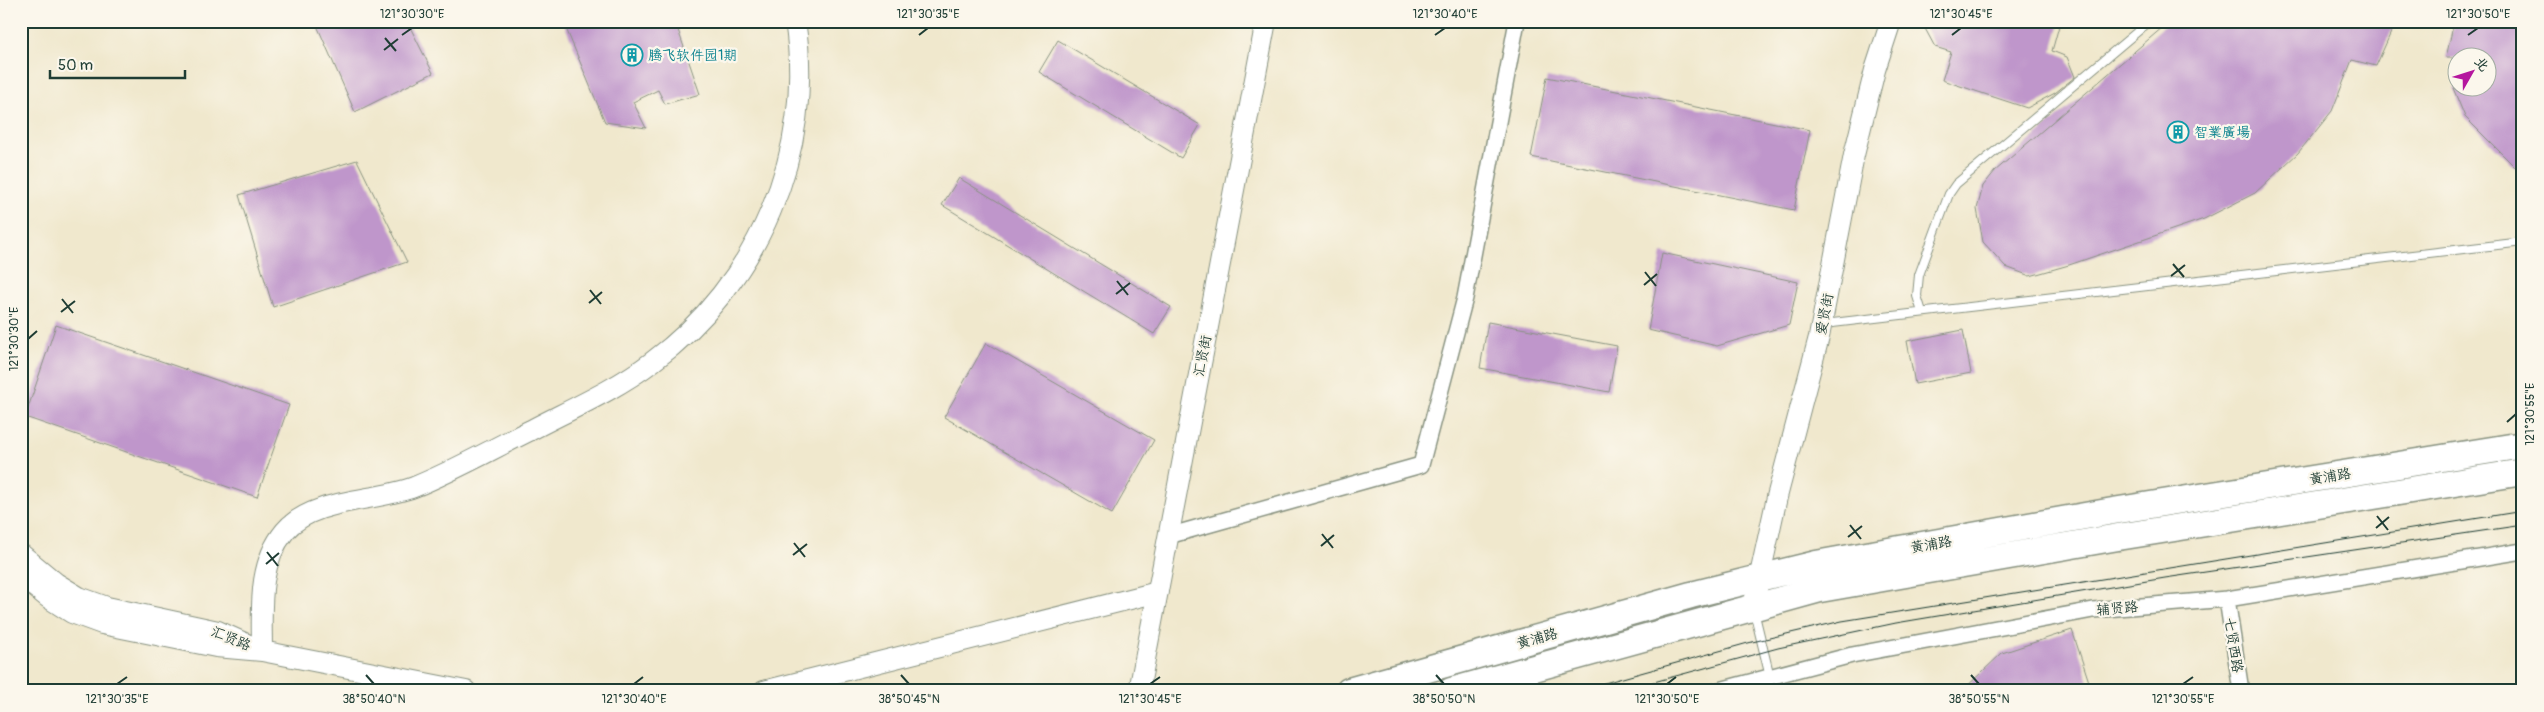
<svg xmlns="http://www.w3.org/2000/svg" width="2544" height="712" font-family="Pangolin,'LXGW WenKai TC',sans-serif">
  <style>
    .building { fill: #bf96cb }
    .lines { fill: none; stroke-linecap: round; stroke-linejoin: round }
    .service-casing { stroke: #889280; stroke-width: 10 }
    .minor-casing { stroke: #889280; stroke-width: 18 }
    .tertiary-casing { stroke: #889280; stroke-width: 22 }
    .trunk-casing { stroke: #889280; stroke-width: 29 }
    .service { stroke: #fff; stroke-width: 8 }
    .minor { stroke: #fff; stroke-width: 15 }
    .tertiary { stroke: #fff; stroke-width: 20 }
    .trunk { stroke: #fff; stroke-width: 26 }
    .tram { stroke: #1f3d34; stroke-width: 1 }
    .ticks { fill: none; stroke: #1f3d34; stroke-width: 2 }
    .labels { text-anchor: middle; stroke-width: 4.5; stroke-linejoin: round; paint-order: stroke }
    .culture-label { font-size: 14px; fill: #0d838f; stroke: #fbf7ec; text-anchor: start }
    .street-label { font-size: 14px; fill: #1f3d34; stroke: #fbf7ec }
    .neatline { fill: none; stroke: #1f3d34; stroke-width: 2 }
    .ticks-label { font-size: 12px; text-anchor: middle; fill: #1f3d34 }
  </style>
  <rect width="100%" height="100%" fill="#fbf7ec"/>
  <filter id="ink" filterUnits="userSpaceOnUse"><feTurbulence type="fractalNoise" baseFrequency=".02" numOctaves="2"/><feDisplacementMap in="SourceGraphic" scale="10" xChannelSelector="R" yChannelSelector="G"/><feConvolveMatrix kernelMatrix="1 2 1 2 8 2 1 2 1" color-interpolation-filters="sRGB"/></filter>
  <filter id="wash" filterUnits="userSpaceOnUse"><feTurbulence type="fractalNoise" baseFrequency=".0096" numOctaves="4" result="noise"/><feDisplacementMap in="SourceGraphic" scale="20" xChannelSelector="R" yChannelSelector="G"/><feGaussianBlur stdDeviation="1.12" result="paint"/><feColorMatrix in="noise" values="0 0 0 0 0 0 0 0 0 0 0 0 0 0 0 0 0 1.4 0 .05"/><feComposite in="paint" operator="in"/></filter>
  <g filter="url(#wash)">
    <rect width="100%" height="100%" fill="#f0e8cd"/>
    <g id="blocks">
      <path class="building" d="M 315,21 L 407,21 L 433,73 L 355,112 Z
        M 563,21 L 675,21 L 700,94 L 665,104 L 658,90 L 633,102 L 646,128 L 605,122 Z
        M 1921,21 L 2044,21 L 2059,26 L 2052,51 L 2067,57 L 2075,77 L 2055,93 L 2027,108 L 1942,80 L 1951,52 L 1935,47 Z
        M 2170,21 L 2396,21 L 2376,66 L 2352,60 L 2332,111 L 2298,153 L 2255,193 L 2204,219 L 2069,265 L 2030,276 L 2006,267 L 1983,242 L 1977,209 L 1983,186 L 1995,171 Z
        M 2456,21 L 2523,21 L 2523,175 L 2465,117 L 2453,88 L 2486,88 L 2486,58 L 2446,58 L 2453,26 Z
        M 1058,40 L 1200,125 L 1181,158 L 1039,72 Z
        M 1547,77 L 1810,130 L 1794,210 L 1531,157 Z
        M 357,160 L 407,262 L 273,307 L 239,195 Z
        M 959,178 L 1171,307 L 1154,334 L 942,205 Z
        M 1662,253 L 1798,282 L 1789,325 L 1717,346 L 1648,330 Z
        M 1488,322 L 1617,346 L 1609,392 L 1480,368 Z
        M 56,325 L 289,405 L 257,497 L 25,417 Z
        M 1963,330 L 1971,373 L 1915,384 L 1907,341 Z
        M 986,343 L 1154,440 L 1112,514 L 944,417 Z
        M 2072,630 L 2092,691 L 1962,691 L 2002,653 Z"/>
    </g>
  </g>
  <g filter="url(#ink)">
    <use href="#blocks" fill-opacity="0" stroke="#889280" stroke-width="1"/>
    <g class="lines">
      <g class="service-casing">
        <path id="service" d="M 1922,312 L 1917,296 L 1919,275 L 1949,194 L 1956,184 L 2150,21
          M 1824,324 L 2523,242
          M 1754,611 L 1770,677"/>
      </g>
      <g class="minor-casing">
        <path id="minor" d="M 1168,536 L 1421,465 L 1465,298 L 1517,21
          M 2227,599 L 2241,691
          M 1716,691 L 1852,655 L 2093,610 L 2227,599 L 2523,551"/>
      </g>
      <g class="tertiary-casing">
        <path id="tertiary" d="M 21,554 L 56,583 L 79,597 L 107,607 L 218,631 L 249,645
          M 21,576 L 47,597 L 72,613 L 102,624 L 216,647 L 262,651 L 466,691
          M 1753,607 L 1777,497 L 1819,337 L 1854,155 L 1875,70 L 1891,21
          M 262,651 C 262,610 257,565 285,531 C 313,498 375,502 414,487 C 454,471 492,449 531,430 C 571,409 615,390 652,362 C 757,285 816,150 795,21
          M 764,691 L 1158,592
          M 1139,691 L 1266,21"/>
      </g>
      <g class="trunk-casing">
        <path id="trunk" d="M 1349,691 L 1691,595 L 1816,564 L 2113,511 L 2523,445
          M 1451,691 L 1820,589 L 2118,537 L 2523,472"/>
      </g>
      <use href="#service" class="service"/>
      <use href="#minor" class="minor"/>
      <use href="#tertiary" class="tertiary"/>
      <use href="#trunk" class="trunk"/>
      <path class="tram" d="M 1576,691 L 1748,643 L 1842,621 L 2523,511
        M 1621,691 L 1778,648 L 1896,623 L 2165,578 L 2523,525"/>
    </g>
  </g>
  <path class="ticks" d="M 402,35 L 412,28M 919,35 L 928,28M 1435,35 L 1445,28M 1952,35 L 1961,28M 2468,35 L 2478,28M 385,38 L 396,51M 384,50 L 398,39M 2173,264 L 2184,277M 1645,272 L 1656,286M 2171,276 L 2185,265M 1117,281 L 1128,295M 1644,285 L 1657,274M 590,290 L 601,304M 1116,294 L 1130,283M 62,299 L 73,313M 589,303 L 602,292M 61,312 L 75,301M 28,339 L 37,331M 2507,422 L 2516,414M 2377,516 L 2388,530M 1850,525 L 1861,539M 2376,528 L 2389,517M 1322,534 L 1333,548M 1848,537 L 1862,526M 794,543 L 805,557M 1321,546 L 1334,535M 267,552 L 278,566M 793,555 L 807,544M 266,564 L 279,553M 366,675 L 374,684M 901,675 L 909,684M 1436,675 L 1444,684M 1971,675 L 1979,684M 117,684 L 127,677M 634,684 L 643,677M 1150,684 L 1160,677M 1667,684 L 1676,677M 2183,684 L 2193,677"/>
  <defs>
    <g id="building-ring" transform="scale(1.125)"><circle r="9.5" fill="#fbf7ec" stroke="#0f9aa8" stroke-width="1.5"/><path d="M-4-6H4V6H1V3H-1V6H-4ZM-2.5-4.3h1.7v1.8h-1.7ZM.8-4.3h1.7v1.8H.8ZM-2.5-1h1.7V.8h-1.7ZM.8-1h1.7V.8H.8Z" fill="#0f9aa8"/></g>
  </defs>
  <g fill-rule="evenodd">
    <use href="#building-ring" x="632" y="55"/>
    <use href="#building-ring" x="2178" y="132"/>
  </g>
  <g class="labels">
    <g class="culture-label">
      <text x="648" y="60">腾飞软件园1期</text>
      <text x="2194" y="137">智業廣場</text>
    </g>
    <g class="street-label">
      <text transform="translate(1824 314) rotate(-79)" y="5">爱贤街</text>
      <text transform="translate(1202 356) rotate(-79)" y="5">汇贤街</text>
      <text transform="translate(2330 476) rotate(-9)" y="5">黄浦路</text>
      <text transform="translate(1931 544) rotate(-10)" y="5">黄浦路</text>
      <text transform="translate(2117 608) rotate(-5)" y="5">辅贤路</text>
      <text transform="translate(231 638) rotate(22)" y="5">汇贤路</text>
      <text transform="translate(1537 638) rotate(-16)" y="5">黄浦路</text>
      <text transform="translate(2234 645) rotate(81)" y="5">七贤西路</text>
    </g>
  </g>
  <rect width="2544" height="712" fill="none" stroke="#fbf7ec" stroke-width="55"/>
  <g transform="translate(2472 72) rotate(51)"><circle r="24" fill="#fbf7ec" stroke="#a3ada2"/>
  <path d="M0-4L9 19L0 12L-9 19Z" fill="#b5179e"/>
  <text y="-8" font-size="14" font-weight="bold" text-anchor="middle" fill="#1f3d34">北</text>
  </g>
  <path d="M50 70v8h135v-8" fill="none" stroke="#1f3d34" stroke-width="2.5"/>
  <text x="58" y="70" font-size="15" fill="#1f3d34" stroke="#fbf7ec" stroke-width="4" paint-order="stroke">50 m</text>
  <rect x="28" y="28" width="2488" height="656" class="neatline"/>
  <g class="ticks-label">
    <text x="412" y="18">121°30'30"E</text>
    <text x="928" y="18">121°30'35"E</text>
    <text x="1445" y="18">121°30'40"E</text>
    <text x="1961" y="18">121°30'45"E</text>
    <text x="2478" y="18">121°30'50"E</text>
    <text transform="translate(14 339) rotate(-90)" y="4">121°30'30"E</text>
    <text transform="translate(2530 414) rotate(-90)" y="4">121°30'55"E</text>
    <text x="117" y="703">121°30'35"E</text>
    <text x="374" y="703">38°50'40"N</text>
    <text x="634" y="703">121°30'40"E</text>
    <text x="909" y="703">38°50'45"N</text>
    <text x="1150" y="703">121°30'45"E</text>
    <text x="1444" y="703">38°50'50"N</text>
    <text x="1667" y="703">121°30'50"E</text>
    <text x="1979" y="703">38°50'55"N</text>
    <text x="2183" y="703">121°30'55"E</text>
  </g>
</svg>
